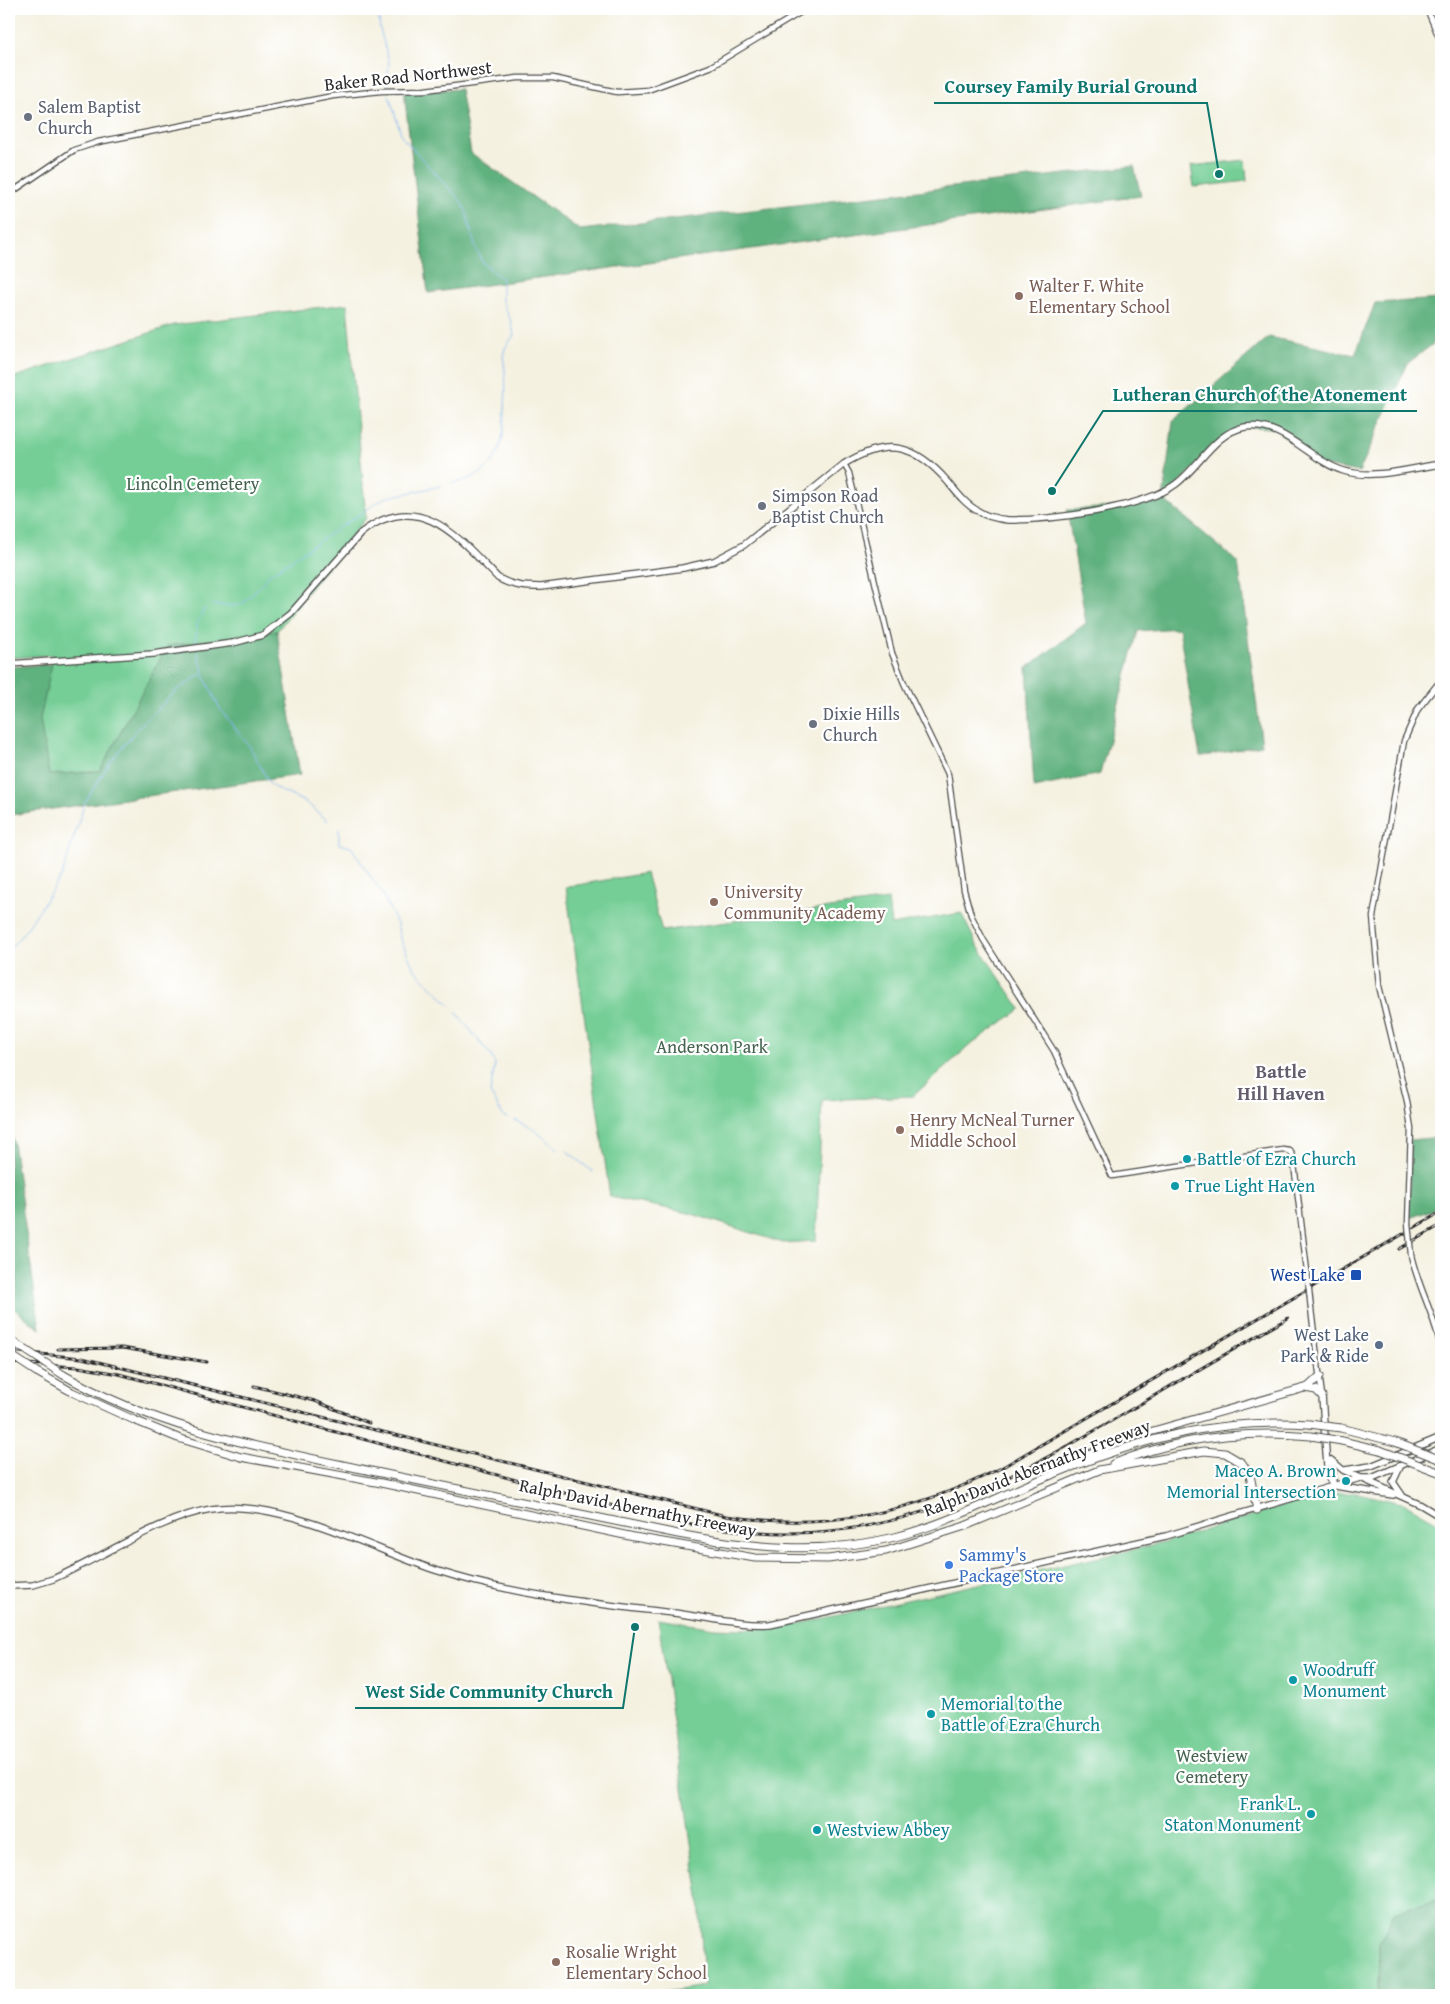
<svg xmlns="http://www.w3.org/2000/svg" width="1450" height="2004" font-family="'Gentium Book Plus',serif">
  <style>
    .green { fill: #74ce95; stroke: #507c60 }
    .forest { fill: #5fb17e; stroke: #456e54 }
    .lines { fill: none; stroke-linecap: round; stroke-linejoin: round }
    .stream { stroke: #85b7f2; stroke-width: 1 }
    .minor-casing { stroke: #494946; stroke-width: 7 }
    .major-casing { stroke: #494946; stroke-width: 8 }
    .highway-casing { stroke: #494946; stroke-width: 9 }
    .minor { stroke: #fff; stroke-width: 4.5 }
    .major { stroke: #fff; stroke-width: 5.5 }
    .highway { stroke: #fff; stroke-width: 7 }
    .rail-casing { stroke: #2b2b2b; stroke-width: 3 }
    .rail { stroke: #fff; stroke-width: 1; stroke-dasharray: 4; stroke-linecap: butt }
    .minor-bridge-casing { stroke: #494946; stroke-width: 7; stroke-linecap: butt }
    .highway-bridge-casing { stroke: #494946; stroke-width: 9; stroke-linecap: butt }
    .minor-bridge { stroke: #fff; stroke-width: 4.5 }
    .highway-bridge { stroke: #fff; stroke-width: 7 }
    .worship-dot { fill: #6b7280; stroke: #fff; stroke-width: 2 }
    .education-dot { fill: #8d6e63; stroke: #fff; stroke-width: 2 }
    .culture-dot { fill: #0f9aa8; stroke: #fff; stroke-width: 2 }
    .transit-dot { fill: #1a4fb4; stroke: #fff; stroke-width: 2 }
    .service-dot { fill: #5c6f8a; stroke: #fff; stroke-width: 2 }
    .shop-dot { fill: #3f7fe0; stroke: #fff; stroke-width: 2 }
    .labels { text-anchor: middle; stroke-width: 4.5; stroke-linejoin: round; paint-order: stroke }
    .street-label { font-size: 18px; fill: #2b2b2b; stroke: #fff }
    .worship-label { font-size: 18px; fill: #5b616d; stroke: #fff; text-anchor: start }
    .education-label { font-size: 18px; fill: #785e54; stroke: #fff; text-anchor: start }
    .park-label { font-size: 18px; fill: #456450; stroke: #fff }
    .culture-label { font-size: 18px; fill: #0d838f; stroke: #fff; text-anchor: start }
    .transit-label { font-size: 18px; fill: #164399; stroke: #fff; text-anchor: end }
    .service-label { font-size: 18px; fill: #4e5e75; stroke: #fff; text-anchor: end }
    .shop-label { font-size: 18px; fill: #366cbe; stroke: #fff; text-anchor: start }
    .neighbourhood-label { font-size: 19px; font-weight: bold; fill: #635d6c; stroke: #fff }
    .leader { fill: none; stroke: #0f766e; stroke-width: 2 }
    .callout-dot { fill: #0f766e; stroke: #fff; stroke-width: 2 }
    .callout-label { font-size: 19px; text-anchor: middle; font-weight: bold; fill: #0f766e; stroke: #fff; stroke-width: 4.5; stroke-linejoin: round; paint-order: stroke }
  </style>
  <rect width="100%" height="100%" fill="#fff"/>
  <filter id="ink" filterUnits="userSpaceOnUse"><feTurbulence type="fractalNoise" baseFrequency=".02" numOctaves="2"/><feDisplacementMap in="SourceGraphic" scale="10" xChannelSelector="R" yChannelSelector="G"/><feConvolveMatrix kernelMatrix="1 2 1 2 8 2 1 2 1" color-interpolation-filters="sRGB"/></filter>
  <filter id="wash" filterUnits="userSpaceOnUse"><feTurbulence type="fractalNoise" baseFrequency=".0096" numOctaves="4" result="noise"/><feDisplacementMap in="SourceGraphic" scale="20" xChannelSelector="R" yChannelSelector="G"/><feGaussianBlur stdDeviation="1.12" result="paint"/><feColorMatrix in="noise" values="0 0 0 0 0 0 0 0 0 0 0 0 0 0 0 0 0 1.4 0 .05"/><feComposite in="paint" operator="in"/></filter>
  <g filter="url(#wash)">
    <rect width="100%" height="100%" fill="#f4f1e0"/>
    <path class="green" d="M 1245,160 L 1247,181 L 1194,187 L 1191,166 Z
      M 347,304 L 366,518 L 277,631 L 167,646 L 100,771 L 48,775 L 40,719 L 53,655 L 9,658 L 9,379 L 174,325 Z
      M 646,873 L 662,931 L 888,900 L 891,925 L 961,913 L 977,945 L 1021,1009 L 969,1046 L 913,1096 L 822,1100 L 816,1241 L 783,1243 L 689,1213 L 610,1197 L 566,887 Z
      M 1325,1493 L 1358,1493 L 1406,1504 L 1441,1524 L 1441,1899 L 1394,1912 L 1379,1944 L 1378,1995 L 646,1995 L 704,1986 L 699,1897 L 658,1619 L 714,1628 L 745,1629 L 790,1626 L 1163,1543 Z"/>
    <path class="forest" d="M 460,89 L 471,153 L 580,230 L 1134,166 L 1141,196 L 428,293 L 404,92 Z
      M 1441,299 L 1441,338 L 1408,363 L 1359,472 L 1321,465 L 1273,428 L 1242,427 L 1220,442 L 1163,499 L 1238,562 L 1262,745 L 1200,757 L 1179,628 L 1138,631 L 1100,774 L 1034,788 L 1027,668 L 1086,623 L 1067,510 L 1130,506 L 1163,499 L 1173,421 L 1269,337 L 1355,355 L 1375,303 Z
      M 277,631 L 300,775 L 9,815 L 9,667 L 52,664 L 40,719 L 49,775 L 100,771 L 167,646 Z
      M 9,1115 L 40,1329 L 9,1305 Z
      M 1441,1137 L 1441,1207 L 1409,1218 L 1410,1140 Z
      M 1441,1899 L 1441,1995 L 1378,1995 L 1379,1944 L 1394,1912 Z"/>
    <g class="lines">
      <path class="stream" d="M 378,9 L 380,29 L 389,62 L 387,85
        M 389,95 L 402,137 L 459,199 L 466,211 L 475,246 L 482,262 L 502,279 L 502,301 L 511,321 L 514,335 L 505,348 L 503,356 C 506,373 506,390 505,407 C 505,447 497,476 452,483
        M 212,605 L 234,606 L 245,602 C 253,590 259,591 267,576 L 384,498 L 441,486
        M 195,643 L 198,620 L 205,608
        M 198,653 L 205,678 L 220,709 L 250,747 L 270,784 L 275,788 L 307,803 L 328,821
        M 339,829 L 339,844 L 351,847 L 382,893 L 397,924 L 400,938 L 414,969 L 450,1005
        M 9,950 L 28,927 L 62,875 L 85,802 L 111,761 L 137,729 L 177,690 L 204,672
        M 456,1012 L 492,1057 L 495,1064 L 490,1093 L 504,1117 L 507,1118
        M 515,1120 L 533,1129 L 559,1150
        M 567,1151 L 593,1172"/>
    </g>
  </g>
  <g filter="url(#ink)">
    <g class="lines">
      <g class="minor-casing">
        <path id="minor" d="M 1427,9 L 1441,42
          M 9,194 L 74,150 L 98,142 L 333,96 L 381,91 L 425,90 L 518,78 L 553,78 L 617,92 L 648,90 L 710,67 L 806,9
          M 844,464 L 849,473 L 892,653 L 904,683 L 948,774 L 964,890 L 971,915 L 983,939 L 1054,1051 L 1112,1176 L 1283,1150 L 1290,1151 L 1293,1156 L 1307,1271
          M 1408,1223 L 1411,1129 L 1407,1101 L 1379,986 L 1373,917 L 1404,741 L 1418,709 L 1441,680
          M 1411,1255 C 1418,1287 1435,1316 1441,1348
          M 1311,1309 L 1322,1396"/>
      </g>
      <g class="major-casing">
        <path id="major" d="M 9,664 L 153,654 L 233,643 L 263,635 L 291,613 L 361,533 C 419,487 459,538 498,578 C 512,586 525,587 541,587 L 683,568 L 714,561 L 744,545 L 844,464 C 888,437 915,444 948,482 C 957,493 966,505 978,511 C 987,517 998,519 1008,520 C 1051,520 1142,509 1176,484 C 1199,467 1215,432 1245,427 C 1284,421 1310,461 1344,471 C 1374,480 1411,468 1441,464
          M 1322,1396 L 1327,1466 L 1329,1478 L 1333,1486
          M 1331,1460 L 1343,1470 L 1421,1505 L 1441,1517
          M 1332,1461 L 1333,1484
          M 1400,1467 L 1393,1482 L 1402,1495
          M 1345,1470 L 1371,1466 L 1441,1437
          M 1335,1486 L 1393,1495
          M 9,1586 L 33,1585 L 53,1579 C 101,1558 162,1517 211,1509 C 280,1498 371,1549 435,1570 C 515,1596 598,1604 681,1614 C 711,1618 740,1626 770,1624 L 1166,1536 L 1333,1486 L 1360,1478 L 1372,1478 L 1441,1448"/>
      </g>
      <g class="highway-casing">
        <path id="highway" d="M 35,1371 L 72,1392 L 134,1420 L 178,1438 L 241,1457 L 381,1483 L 634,1537 L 755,1558 L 828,1559 L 886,1551 L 965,1526 L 1099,1470 L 1204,1451 L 1225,1453 L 1242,1463 L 1250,1475 L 1257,1510
          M 62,1374 C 158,1430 264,1448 371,1471 C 473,1492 576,1513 678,1534 C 751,1548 822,1555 895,1537 C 950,1523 998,1496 1049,1476 C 1136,1440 1214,1418 1309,1424
          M 1305,1388 L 1316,1390 L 1322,1396
          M 1341,1428 L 1395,1442
          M 1342,1441 L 1380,1450
          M 1113,1464 C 1176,1438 1244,1430 1311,1436
          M 1054,1471 L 1064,1464 L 1125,1439 L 1308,1387 L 1320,1376"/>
      </g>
      <use href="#minor" class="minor"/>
      <use href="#major" class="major"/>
      <use href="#highway" class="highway"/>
      <g class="rail-casing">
        <path id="rail" d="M 1399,1249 L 1441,1225
          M 58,1349 L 122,1348 L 207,1362
          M 9,1351 L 82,1358 L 726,1516 C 827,1531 910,1514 1001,1468 L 1441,1212
          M 9,1363 L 78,1367 L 119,1374 L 662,1519 C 718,1529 773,1537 830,1531 C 939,1521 1033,1467 1125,1413 C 1179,1381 1234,1349 1288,1318
          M 254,1386 L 315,1401 L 369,1423"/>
      </g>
      <use href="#rail" class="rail"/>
      <g class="minor-bridge-casing">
        <path id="minor-bridge" d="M 1408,1223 L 1411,1255
          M 1307,1271 L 1311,1309"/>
      </g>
      <g class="highway-bridge-casing">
        <path id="highway-bridge" d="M 9,1339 L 62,1374
          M 9,1354 L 35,1371
          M 1309,1424 L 1341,1428
          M 1311,1436 L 1342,1441
          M 1395,1442 L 1441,1460
          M 1380,1450 L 1441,1473"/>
      </g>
      <use href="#minor-bridge" class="minor-bridge"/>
      <use href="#highway-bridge" class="highway-bridge"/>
    </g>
  </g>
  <g class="worship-dot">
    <circle cx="28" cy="117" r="5"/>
    <circle cx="762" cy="506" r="5"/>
    <circle cx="813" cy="724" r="5"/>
  </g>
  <g class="education-dot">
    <circle cx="1019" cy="296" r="5"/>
    <circle cx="714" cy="902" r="5"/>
    <circle cx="900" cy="1130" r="5"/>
    <circle cx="556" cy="1962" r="5"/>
  </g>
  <g class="culture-dot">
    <circle cx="1187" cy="1159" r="5"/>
    <circle cx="1175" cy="1186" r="5"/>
    <circle cx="1346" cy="1481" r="5"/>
    <circle cx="1293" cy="1680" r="5"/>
    <circle cx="931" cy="1714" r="5"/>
    <circle cx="1311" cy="1814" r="5"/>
    <circle cx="817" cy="1830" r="5"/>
  </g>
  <rect class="transit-dot" x="1350" y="1269" width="12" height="12" rx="2.5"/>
  <circle class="service-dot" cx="1379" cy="1345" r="5"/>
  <circle class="shop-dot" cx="949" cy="1565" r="5"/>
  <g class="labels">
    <g class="street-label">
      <text transform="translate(408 76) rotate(-6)" y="6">Baker Road Northwest</text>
      <text transform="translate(1037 1468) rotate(-21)" y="6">Ralph David Abernathy Freeway</text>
      <text transform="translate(638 1508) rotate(11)" y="6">Ralph David Abernathy Freeway</text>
    </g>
    <g class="worship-label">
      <text x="38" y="113">Salem Baptist<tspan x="38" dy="21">Church</tspan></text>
      <text x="772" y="502">Simpson Road<tspan x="772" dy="21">Baptist Church</tspan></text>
      <text x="823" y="720">Dixie Hills<tspan x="823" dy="21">Church</tspan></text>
    </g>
    <g class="education-label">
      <text x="1029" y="292">Walter F. White<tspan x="1029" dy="21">Elementary School</tspan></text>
      <text x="724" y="898">University<tspan x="724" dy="21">Community Academy</tspan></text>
      <text x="910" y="1126">Henry McNeal Turner<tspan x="910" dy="21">Middle School</tspan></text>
      <text x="566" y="1958">Rosalie Wright<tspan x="566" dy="21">Elementary School</tspan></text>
    </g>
    <g class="park-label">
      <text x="193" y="490">Lincoln Cemetery</text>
      <text x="712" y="1053">Anderson Park</text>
      <text x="1212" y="1762">Westview<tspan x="1212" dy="21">Cemetery</tspan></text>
    </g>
    <g class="culture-label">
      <text x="1197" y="1165">Battle of Ezra Church</text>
      <text x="1185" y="1192">True Light Haven</text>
      <text x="1336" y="1477" text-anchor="end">Maceo A. Brown<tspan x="1336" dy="21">Memorial Intersection</tspan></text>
      <text x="1303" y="1676">Woodruff<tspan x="1303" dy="21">Monument</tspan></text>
      <text x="941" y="1710">Memorial to the<tspan x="941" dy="21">Battle of Ezra Church</tspan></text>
      <text x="1301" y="1810" text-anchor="end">Frank L.<tspan x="1301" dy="21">Staton Monument</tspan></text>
      <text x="827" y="1836">Westview Abbey</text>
    </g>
    <g class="transit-label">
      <text x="1345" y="1281">West Lake</text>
    </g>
    <g class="service-label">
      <text x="1369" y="1341">West Lake<tspan x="1369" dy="21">Park &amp; Ride</tspan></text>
    </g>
    <g class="shop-label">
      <text x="959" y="1561">Sammy's<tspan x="959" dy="21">Package Store</tspan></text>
    </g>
    <g class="neighbourhood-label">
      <text x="1281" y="1078">Battle<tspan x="1281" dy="22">Hill Haven</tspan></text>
    </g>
  </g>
  <path class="leader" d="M1219 174L1207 103H934M1052 491L1103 411H1417M635 1627L623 1708H355"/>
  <g class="callout-dot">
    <circle cx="1219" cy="174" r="5"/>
    <circle cx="1052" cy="491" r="5"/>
    <circle cx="635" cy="1627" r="5"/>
  </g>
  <g class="callout-label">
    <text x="1071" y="93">Coursey Family Burial Ground</text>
    <text x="1260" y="401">Lutheran Church of the Atonement</text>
    <text x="489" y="1698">West Side Community Church</text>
  </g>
  <rect width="1450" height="2004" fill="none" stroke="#fff" stroke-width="30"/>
</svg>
